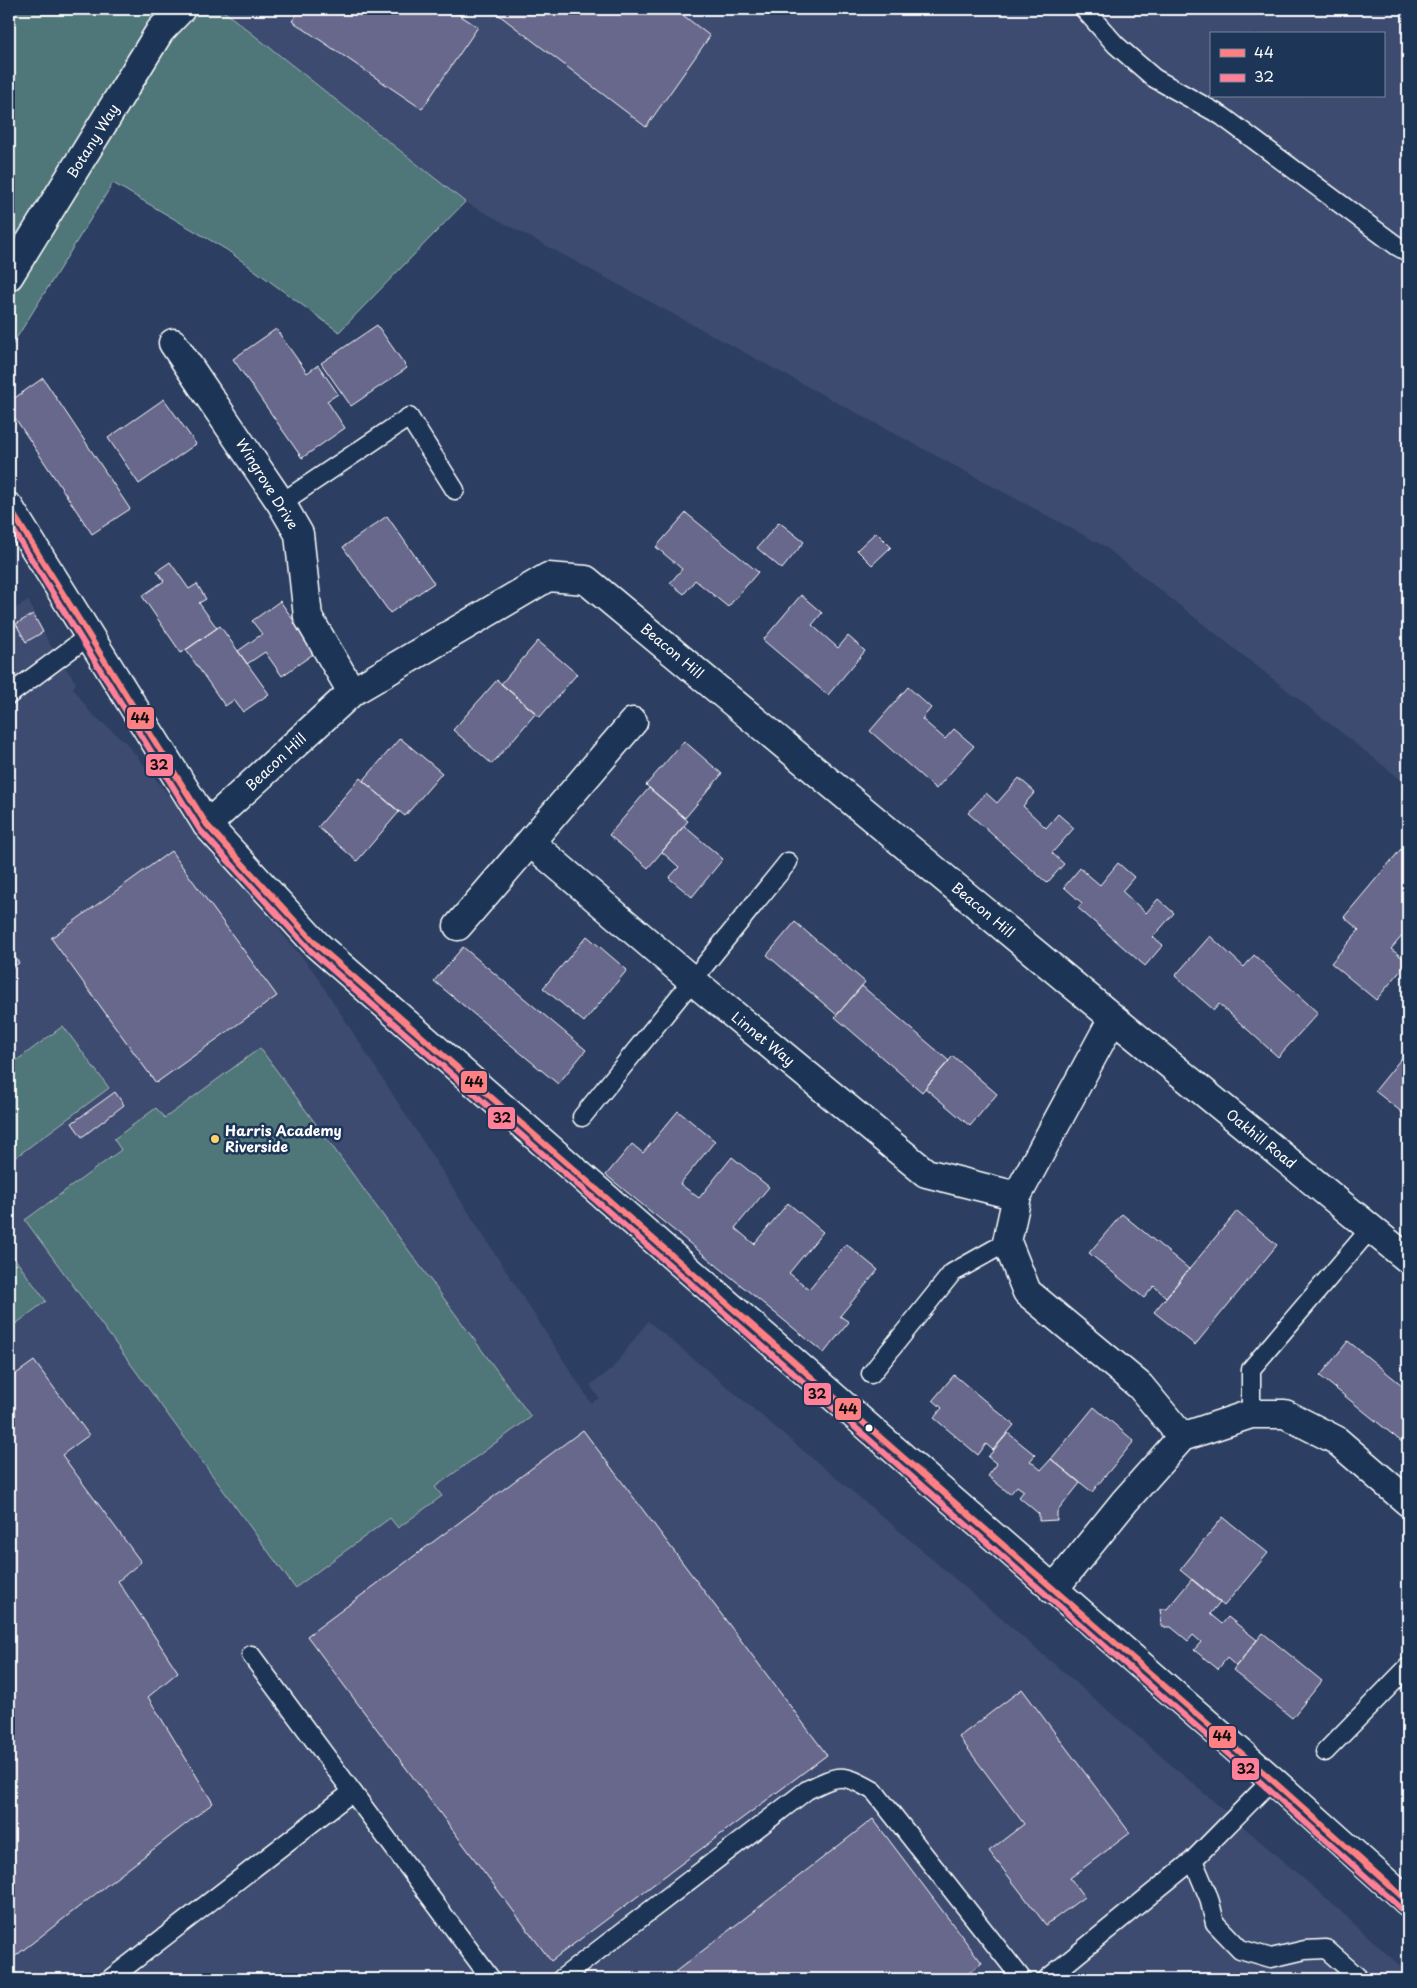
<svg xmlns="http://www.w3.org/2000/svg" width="1417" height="1988" font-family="'Playpen Sans',sans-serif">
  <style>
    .built { fill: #3e4b6f; fill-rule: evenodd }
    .green { fill: #507679; stroke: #a8babc }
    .building { fill: #68688c; stroke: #fff }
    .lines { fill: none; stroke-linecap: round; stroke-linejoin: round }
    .lane-casing { stroke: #fff; stroke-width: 21 }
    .street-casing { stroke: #fff; stroke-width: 31 }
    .secondary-casing { stroke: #fff; stroke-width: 31 }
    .lane { stroke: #1d3557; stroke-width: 18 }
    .street { stroke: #1d3557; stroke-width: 28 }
    .secondary { stroke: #1d3557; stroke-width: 28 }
    .bus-1-casing { stroke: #1d3557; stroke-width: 10 }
    .bus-2-casing { stroke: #1d3557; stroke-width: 10 }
    .bus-1 { stroke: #ff8082; stroke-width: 6 }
    .bus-2 { stroke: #ff8098; stroke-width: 6 }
    .poi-dot { fill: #ffd166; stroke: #1d3557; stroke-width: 2 }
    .bus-dot { fill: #fff; stroke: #1d3557; stroke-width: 2 }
    .labels { text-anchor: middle; stroke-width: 5; stroke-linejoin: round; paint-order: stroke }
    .street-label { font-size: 14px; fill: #fff; stroke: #1d3557 }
    .poi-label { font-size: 14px; font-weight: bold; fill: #fff; stroke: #1d3557; text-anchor: start }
    .line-badge { stroke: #1d3557; stroke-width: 2 }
    .pale-badge-label { font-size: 14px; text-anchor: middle; font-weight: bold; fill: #111 }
  </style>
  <rect width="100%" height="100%" fill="#2c3f62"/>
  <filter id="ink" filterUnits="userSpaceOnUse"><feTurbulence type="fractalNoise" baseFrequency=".02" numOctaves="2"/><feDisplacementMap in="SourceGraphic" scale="10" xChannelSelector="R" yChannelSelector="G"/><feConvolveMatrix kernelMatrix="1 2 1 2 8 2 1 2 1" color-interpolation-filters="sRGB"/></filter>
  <g filter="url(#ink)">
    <path class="built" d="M 221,9 L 1408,9 L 1408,785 L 1104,546 L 465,202 ZM 1211,34 L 1383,34 L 1383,96 L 1211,96 Z
      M 28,600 L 50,645 L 76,683 L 73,688 L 90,712 L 125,742 L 314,972 L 591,1403 L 599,1398 L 590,1385 L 612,1369 L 648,1321 L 890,1523 L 1327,1899 L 1408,1973 L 1408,1979 L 9,1979 L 9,613 Z"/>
    <path class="green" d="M 9,9 L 221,9 L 465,202 L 339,332 L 227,250 L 113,183 L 9,350 Z
      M 63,1026 L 109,1088 L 9,1162 L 9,1066 Z
      M 260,1048 L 531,1417 L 435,1487 L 442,1496 L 398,1528 L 390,1518 L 295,1588 L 25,1220 L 121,1150 L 114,1139 L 156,1108 L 165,1118 Z
      M 9,1251 L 46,1301 L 9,1329 Z"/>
    <path class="building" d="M 301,9 L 450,9 L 478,27 L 422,109 L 292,21 Z
      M 491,9 L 675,9 L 710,36 L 646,127 Z
      M 377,325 L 407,368 L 351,406 L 321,363 Z
      M 276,329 L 307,373 L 318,365 L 338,394 L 327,401 L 345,428 L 302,458 L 233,359 Z
      M 43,378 L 130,509 L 92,534 L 9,409 L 9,402 Z
      M 164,399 L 196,444 L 139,484 L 108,438 Z
      M 686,513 L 758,572 L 728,607 L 695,580 L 684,594 L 670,583 L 682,569 L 656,547 Z
      M 387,516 L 434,583 L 390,613 L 343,547 Z
      M 779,522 L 804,542 L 782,569 L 757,548 Z
      M 876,532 L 891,547 L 872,565 L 857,550 Z
      M 170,562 L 189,589 L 197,584 L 206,599 L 199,603 L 217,628 L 181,653 L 142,596 L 164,581 L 157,571 Z
      M 801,595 L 822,613 L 812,625 L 838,648 L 848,636 L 865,651 L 828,695 L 763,640 Z
      M 280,601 L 316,652 L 282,676 L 265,652 L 247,664 L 238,651 L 262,634 L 252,621 Z
      M 33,614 L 43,632 L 26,642 L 16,624 Z
      M 220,626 L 269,694 L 243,712 L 234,700 L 225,706 L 186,650 Z
      M 538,641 L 577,674 L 540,717 L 501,684 Z
      M 497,680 L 536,713 L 492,764 L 453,730 Z
      M 908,687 L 931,708 L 922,719 L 945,739 L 954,729 L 974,746 L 936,789 L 870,731 Z
      M 400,738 L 442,773 L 405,816 L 363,781 Z
      M 684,741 L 722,774 L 685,818 L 646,785 Z
      M 360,778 L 399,812 L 357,861 L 318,827 Z
      M 1019,778 L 1035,792 L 1023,806 L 1046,828 L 1058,814 L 1074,828 L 1052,853 L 1064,864 L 1047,883 L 968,813 L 986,793 L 997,803 Z
      M 649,788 L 688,821 L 648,868 L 609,835 Z
      M 684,826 L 723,859 L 692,897 L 669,878 L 679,867 L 662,852 Z
      M 1401,849 L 1408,856 L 1408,929 L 1391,949 L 1408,962 L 1376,1000 L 1331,963 L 1359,930 L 1344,917 Z
      M 171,851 L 277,996 L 156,1083 L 51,938 Z
      M 1118,863 L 1134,877 L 1122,891 L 1146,913 L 1158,899 L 1174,913 L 1153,937 L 1163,945 L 1145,966 L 1078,908 L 1082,903 L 1064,887 L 1080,868 L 1100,885 Z
      M 795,922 L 865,982 L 837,1015 L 767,955 Z
      M 587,936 L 627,970 L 584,1022 L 543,988 Z
      M 1210,936 L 1244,967 L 1254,955 L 1318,1013 L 1278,1057 L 1219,1004 L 1214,1010 L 1175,976 Z
      M 463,947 L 586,1050 L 558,1084 L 434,981 Z
      M 9,949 L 19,963 L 9,970 Z
      M 862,986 L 949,1061 L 922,1092 L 835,1017 Z
      M 1408,1050 L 1408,1117 L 1375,1091 Z
      M 953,1056 L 997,1094 L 970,1126 L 925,1088 Z
      M 115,1092 L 124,1105 L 82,1137 L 72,1123 Z
      M 678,1111 L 715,1141 L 680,1184 L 699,1198 L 732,1157 L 769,1187 L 735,1228 L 754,1244 L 788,1203 L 823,1232 L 789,1273 L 809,1289 L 846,1244 L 878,1270 L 840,1316 L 849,1322 L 824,1353 L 606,1175 L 632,1144 L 643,1153 Z
      M 1237,1211 L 1277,1245 L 1195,1345 L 1154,1312 Z
      M 1122,1214 L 1189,1269 L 1166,1297 L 1154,1286 L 1144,1298 L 1089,1253 Z
      M 1348,1341 L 1408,1390 L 1408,1447 L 1320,1376 Z
      M 34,1361 L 89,1435 L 62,1455 L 141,1562 L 118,1581 L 178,1672 L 148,1697 L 213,1803 L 9,1961 L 9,1379 Z
      M 954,1375 L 1014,1425 L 993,1450 L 986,1444 L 978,1455 L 934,1418 L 942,1408 L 933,1400 Z
      M 1094,1407 L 1134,1441 L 1092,1492 L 1051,1459 Z
      M 583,1430 L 827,1755 L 551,1961 L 307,1636 Z
      M 1008,1433 L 1035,1455 L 1030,1461 L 1041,1470 L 1051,1459 L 1080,1483 L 1057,1512 L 1057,1520 L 1039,1521 L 1039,1514 L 1019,1497 L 1024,1491 L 1017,1486 L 1010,1494 L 988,1476 L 997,1464 L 988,1457 Z
      M 1223,1517 L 1268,1553 L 1224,1606 L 1180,1570 Z
      M 1192,1579 L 1220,1602 L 1210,1614 L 1222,1624 L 1228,1617 L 1257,1640 L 1236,1666 L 1227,1658 L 1218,1669 L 1194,1650 L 1201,1642 L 1193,1635 L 1188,1641 L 1171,1627 L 1162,1627 L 1160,1609 L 1167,1609 Z
      M 1263,1633 L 1322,1681 L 1292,1718 L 1233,1670 Z
      M 1022,1689 L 1130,1833 L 1070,1878 L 1084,1897 L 1046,1925 L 989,1851 L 1024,1824 L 959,1737 Z
      M 1408,1734 L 1408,1748 L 1401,1742 Z
      M 873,1819 L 982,1963 L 961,1979 L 666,1979 Z"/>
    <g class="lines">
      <g class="lane-casing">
        <path id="lane" d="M 1084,9 L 1116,45 L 1154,78 L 1222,116 L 1397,246 L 1408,252
          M 281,503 L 409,417 L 455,490
          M 9,695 L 90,635
          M 582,1117 L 788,862
          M 871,1374 L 952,1273 L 1007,1242
          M 1251,1414 L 1251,1369 L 1371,1228
          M 251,1655 L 491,1979
          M 1325,1752 L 1408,1667
          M 1193,1860 L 1209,1898 L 1215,1923 L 1240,1949 L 1271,1958 L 1305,1950 L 1326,1949 L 1360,1979
          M 110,1979 L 352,1792
          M 561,1979 L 807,1790 C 840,1774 842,1773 874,1791 L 1022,1979
          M 1047,1979 L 1193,1860 L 1272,1780"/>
      </g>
      <g class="street-casing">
        <path id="street" d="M 9,276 L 160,31 L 181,9
          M 173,343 L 281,503 L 299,534 L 308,617 L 352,692
          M 207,825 L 352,692 L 548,577 L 586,580 L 1113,1018 L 1408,1259
          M 530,842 L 693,981 L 926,1173 L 1017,1196
          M 458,926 L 633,722
          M 1182,1437 L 1251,1414 L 1285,1414 L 1336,1440 L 1408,1502
          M 1053,1590 L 1125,1501 L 1182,1437 L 1140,1386 L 1027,1292 L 1007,1242 L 1017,1196 L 1113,1018"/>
      </g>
      <g class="secondary-casing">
        <path id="secondary" d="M 9,507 L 207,825 L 317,945 L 1272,1780 L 1408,1902"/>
      </g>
      <use href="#lane" class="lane"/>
      <use href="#street" class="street"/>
      <use href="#secondary" class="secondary"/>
      <g class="bus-1-casing">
        <path id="bus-1" d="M 9,507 L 207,825 L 317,945 L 1272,1780 L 1408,1902"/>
      </g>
      <g class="bus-2-casing">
        <path id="bus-2" d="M 9,523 L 200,830 L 311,951 L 1266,1787 L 1402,1909"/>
      </g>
      <use href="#bus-1" class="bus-1"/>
      <use href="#bus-2" class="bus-2"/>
    </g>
  </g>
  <circle class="poi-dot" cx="215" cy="1139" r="5"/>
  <circle class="bus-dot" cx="869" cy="1428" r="4.5"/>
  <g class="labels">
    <g class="street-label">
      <text transform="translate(93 141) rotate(-58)" y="5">Botany Way</text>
      <text transform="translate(267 484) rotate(58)" y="5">Wingrove Drive</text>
      <text transform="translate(672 651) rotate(40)" y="5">Beacon Hill</text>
      <text transform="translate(276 762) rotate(-43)" y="5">Beacon Hill</text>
      <text transform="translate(983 910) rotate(40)" y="5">Beacon Hill</text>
      <text transform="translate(763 1039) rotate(39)" y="5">Linnet Way</text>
      <text transform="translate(1261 1139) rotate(39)" y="5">Oakhill Road</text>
    </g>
    <g class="poi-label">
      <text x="225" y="1136">Harris Academy<tspan x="225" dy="16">Riverside</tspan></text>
    </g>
  </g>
  <g class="line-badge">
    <rect x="126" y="706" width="29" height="24" rx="5" fill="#ff8082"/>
    <rect x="145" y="753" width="29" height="24" rx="5" fill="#ff8098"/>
    <rect x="460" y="1070" width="28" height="24" rx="5" fill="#ff8082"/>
    <rect x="487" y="1106" width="29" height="24" rx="5" fill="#ff8098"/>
    <rect x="803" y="1382" width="29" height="24" rx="5" fill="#ff8098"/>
    <rect x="834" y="1397" width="28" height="24" rx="5" fill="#ff8082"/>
    <rect x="1208" y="1725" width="29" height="24" rx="5" fill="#ff8082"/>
    <rect x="1231" y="1757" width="29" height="24" rx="5" fill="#ff8098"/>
  </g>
  <g class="pale-badge-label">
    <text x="140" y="723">44</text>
    <text x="159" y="770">32</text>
    <text x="474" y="1087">44</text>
    <text x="502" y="1123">32</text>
    <text x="817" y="1399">32</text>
    <text x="848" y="1414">44</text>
    <text x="1222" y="1741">44</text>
    <text x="1246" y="1774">32</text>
  </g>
  <rect width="1417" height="1988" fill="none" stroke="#1d3557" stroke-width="30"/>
  <rect x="15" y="15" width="1387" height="1958" fill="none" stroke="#fff" stroke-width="2" filter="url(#ink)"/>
  <rect x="1210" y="32" width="175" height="65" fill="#1d3557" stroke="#77869a"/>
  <rect x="1220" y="49" width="25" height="8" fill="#ff8082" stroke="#77869a"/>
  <text x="1254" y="58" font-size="15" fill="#ffffff">44</text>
  <rect x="1220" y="74" width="25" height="8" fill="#ff8098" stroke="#77869a"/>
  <text x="1254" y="82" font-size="15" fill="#ffffff">32</text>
</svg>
